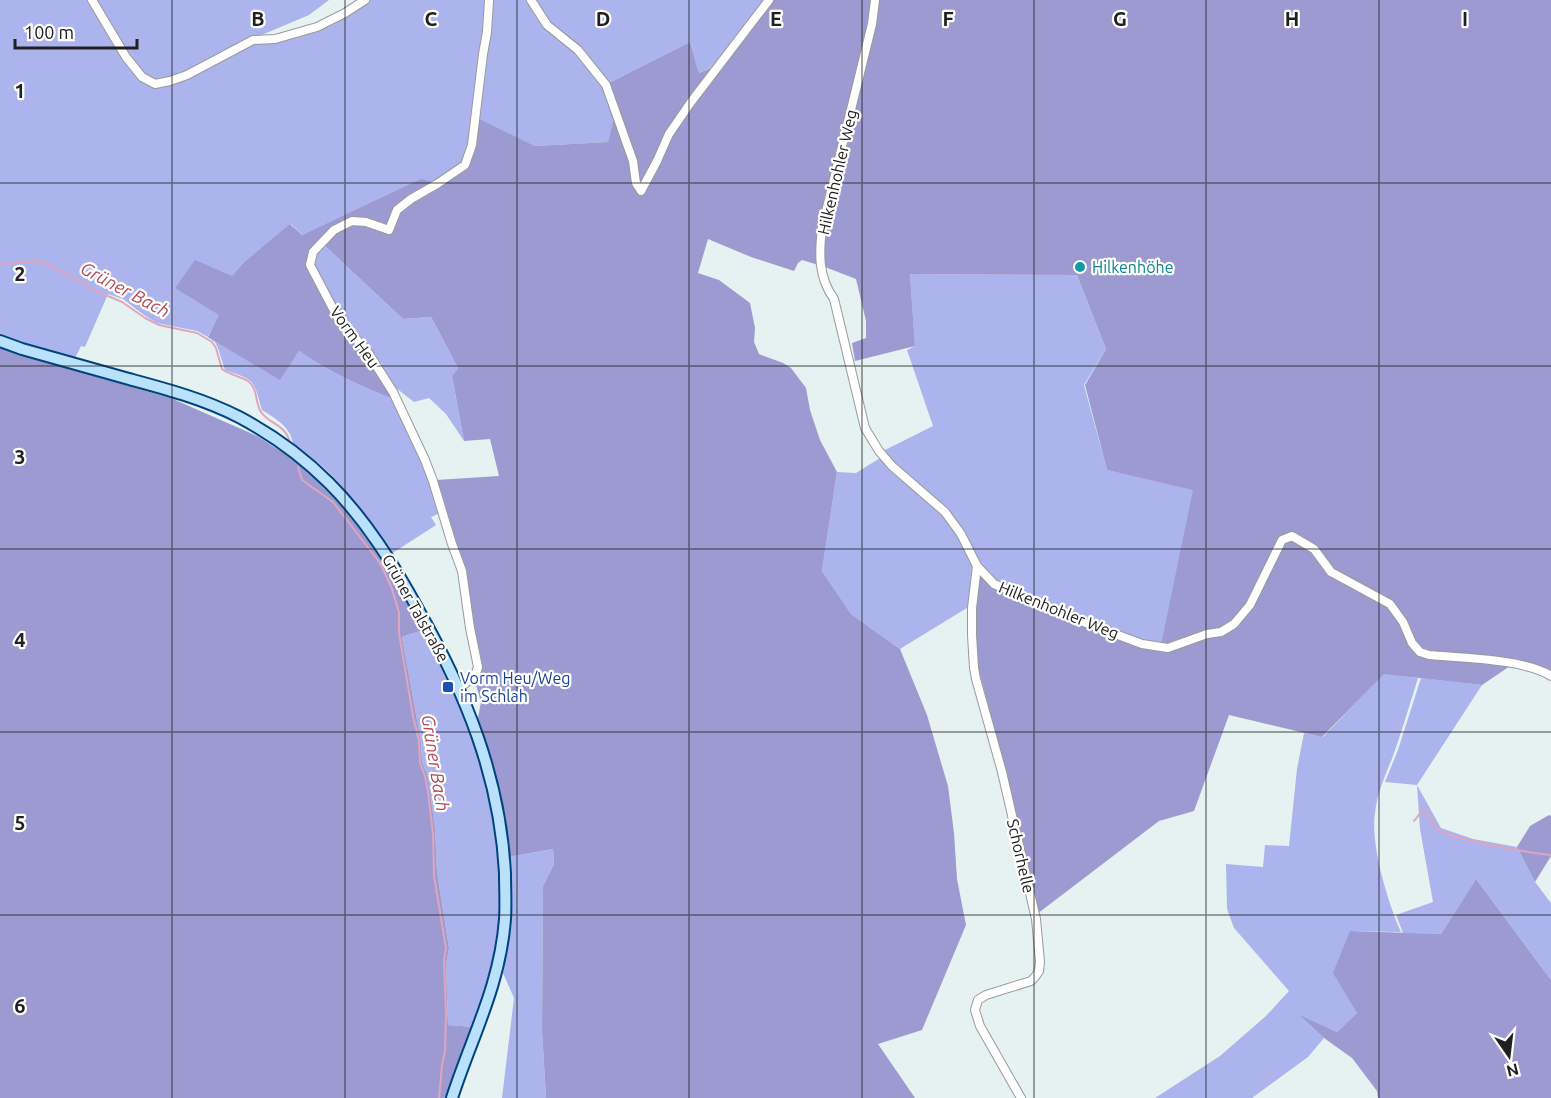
<svg xmlns="http://www.w3.org/2000/svg" width="1551" height="1098" font-family="Ubuntu,sans-serif">
  <style>
    .grass { fill: #abb4ec }
    .forest { fill: #9d9ad1 }
    .lines { fill: none; stroke-linecap: round; stroke-linejoin: round }
    .stream { stroke: #e0a5be; stroke-width: 2 }
    .street-casing { stroke: #9a9a9a; stroke-width: 10 }
    .secondary-casing { stroke: #01437d; stroke-width: 14 }
    .street { stroke: #fff; stroke-width: 8 }
    .secondary { stroke: #b9e1fc; stroke-width: 10 }
    .grid { fill: none; stroke: #202020; stroke-width: 1.5; stroke-opacity: 0.55 }
    .culture-dot { fill: #0f9aa8; stroke: #fff; stroke-width: 2 }
    .transit-dot { fill: #1a4fb4; stroke: #fff; stroke-width: 2 }
    .labels { text-anchor: middle; stroke-width: 4.5; stroke-linejoin: round; paint-order: stroke }
    .street-label { font-size: 16px; fill: #202020; stroke: #fff }
    .culture-label { font-size: 16px; fill: #0d838f; stroke: #fff; text-anchor: start }
    .transit-label { font-size: 16px; fill: #164399; stroke: #fff; text-anchor: start }
    .water-label { font-size: 18px; font-style: italic; fill: #b44858; stroke: #fff }
    .grid-label { font-size: 20px; text-anchor: middle; font-weight: bold; fill: #202020; stroke: #fff; stroke-width: 4.5; stroke-linejoin: round; paint-order: stroke }
  </style>
  <rect width="100%" height="100%" fill="#e6f1f1"/>
  <path class="grass" d="M 0,0 L 90,0 L 125,58 L 155,84 L 170,82 L 254,41 L 296,35 L 366,0 L 487,0 L 470,145 L 463,165 L 437,183 L 421,180 L 302,235 L 291,224 L 243,263 L 232,276 L 220,315 L 208,336 L 280,379 L 299,351 C 329,372 361,386 395,400 L 423,461 L 440,513 L 431,517 L 436,525 L 391,554 C 369,523 346,485 316,461 C 309,455 300,450 293,444 C 291,427 276,419 262,410 C 253,379 256,381 225,370 L 218,348 L 215,342 L 208,337 L 197,331 L 157,323 L 144,315 L 123,299 L 108,294 L 85,347 L 81,346 L 74,360 L 0,334 Z
    M 93,0 L 329,0 L 309,15 L 252,39 L 187,73 L 157,82 L 143,76 L 127,57 Z
    M 490,0 L 528,0 L 577,51 L 604,86 L 616,113 L 608,142 L 535,146 L 477,119 Z
    M 532,0 L 767,0 L 720,63 L 699,73 L 690,42 L 607,84 L 548,24 Z
    M 324,245 L 403,319 L 431,317 L 458,368 L 452,376 L 464,441 L 446,414 L 429,398 L 414,402 L 396,388 L 368,349 L 342,319 L 313,265 L 315,253 Z
    M 910,274 L 1077,275 L 1106,349 L 1084,385 L 1107,470 L 1194,489 L 1161,645 C 1116,636 1073,616 1032,598 C 1020,592 1005,588 995,581 C 979,571 976,550 966,535 C 943,503 909,480 883,451 L 933,426 L 907,350 L 915,346 Z
    M 880,458 L 893,473 L 940,512 L 953,529 L 967,551 L 972,566 L 970,606 L 900,649 L 851,614 L 822,571 L 837,472 L 856,473 Z
    M 423,630 C 433,648 440,664 448,683 C 451,692 457,699 460,707 C 490,780 508,865 497,944 C 493,972 482,1000 473,1027 L 448,1025 L 446,965 L 449,948 L 437,872 L 435,828 L 428,777 L 422,762 L 421,742 L 402,637 Z
    M 1384,673 L 1418,678 C 1410,704 1402,730 1393,756 C 1386,774 1377,793 1375,813 C 1370,844 1388,903 1401,932 L 1350,931 L 1357,1013 L 1337,1032 L 1301,1017 L 1324,1038 L 1308,1057 L 1252,1098 L 1155,1098 L 1220,1056 L 1266,1016 L 1289,991 L 1234,928 L 1227,909 L 1226,864 L 1263,867 L 1265,845 L 1289,846 L 1297,769 L 1304,733 L 1323,737 Z
    M 1421,678 L 1482,685 L 1417,785 L 1441,828 L 1473,839 L 1517,847 L 1535,882 L 1551,903 L 1551,980 L 1476,879 L 1441,934 L 1403,933 L 1396,915 L 1433,902 L 1420,829 L 1417,785 L 1385,782 L 1398,750 Z
    M 553,849 L 554,864 L 543,888 L 542,1030 L 546,1098 L 502,1098 L 514,998 L 503,973 L 510,917 L 508,857 Z"/>
  <path class="forest" d="M 773,0 L 1551,0 L 1551,675 L 1513,664 L 1482,685 L 1384,674 L 1322,737 L 1229,715 L 1194,811 L 1159,821 L 1037,914 L 1005,771 L 978,667 L 976,639 L 978,574 L 993,588 L 1010,597 L 1069,619 L 1160,649 L 1193,490 L 1107,470 L 1085,385 L 1106,349 L 1077,275 L 910,274 L 915,346 L 855,361 L 852,343 L 866,338 L 866,321 L 856,279 L 825,267 L 802,260 L 798,263 L 794,271 L 751,257 L 708,239 L 698,273 L 719,280 L 750,303 L 755,328 L 754,342 L 759,354 L 783,363 L 791,368 L 806,388 L 810,410 L 820,440 L 837,472 L 822,571 L 851,614 L 900,649 L 927,715 L 948,786 L 954,833 L 957,879 L 966,925 L 922,1030 L 878,1044 L 915,1098 L 546,1098 L 542,1030 L 543,887 L 554,864 L 553,849 L 508,857 L 503,811 L 478,718 L 481,702 L 475,681 L 482,672 L 481,664 L 457,550 L 436,480 L 499,476 L 490,439 L 464,441 L 452,376 L 458,368 L 431,317 L 403,319 L 324,245 C 352,217 356,221 391,232 L 399,211 L 468,167 L 477,118 L 535,146 L 608,142 L 616,110 L 607,84 L 690,42 L 699,73 L 724,62 Z
    M 421,179 L 437,183 L 410,197 L 388,226 L 367,220 L 332,228 L 308,265 L 323,294 L 365,352 L 395,400 C 361,386 329,372 299,351 L 280,380 L 208,337 L 219,315 L 175,288 L 195,260 L 232,276 L 243,263 L 290,224 L 302,235 Z
    M 0,348 L 173,399 L 257,436 L 282,452 L 305,468 L 346,511 L 365,536 L 394,578 L 413,610 L 423,630 L 402,637 L 421,742 L 422,762 L 428,777 L 435,828 L 437,872 L 449,948 L 446,965 L 448,1025 L 473,1027 L 448,1098 L 0,1098 Z
    M 1549,815 L 1551,816 L 1551,856 L 1535,882 L 1517,847 L 1530,826 Z
    M 1476,879 L 1551,980 L 1551,1098 L 1378,1098 L 1377,1091 L 1352,1058 L 1324,1038 L 1299,1015 L 1337,1032 L 1357,1013 L 1333,973 L 1350,931 L 1441,934 Z"/>
  <g class="lines">
    <path class="stream" d="M 0,263 L 5,264 L 35,261 L 45,263 L 76,279 L 92,289 L 122,302 L 145,318 L 159,325 L 197,333 L 212,342 L 216,348 L 222,369 C 230,375 240,376 248,381 C 258,388 255,403 261,412 C 270,425 284,423 290,442
      M 298,467 L 302,480 L 333,502 L 380,563 L 391,586 L 399,612 L 399,633 L 413,716 L 419,741 L 420,763 L 425,776 L 428,792 L 433,834 L 434,876 L 446,948 L 444,961 L 446,1013 L 445,1051 L 442,1065 L 439,1098
      M 1414,821 L 1422,811 L 1426,810 C 1429,815 1431,823 1435,827 C 1445,839 1532,853 1551,855"/>
    <g class="street-casing">
      <path id="street" d="M 92,0 L 126,57 L 142,77 L 155,84 L 170,81 L 187,75 L 253,40 L 275,39 L 317,27 L 345,13 L 365,0
        M 531,0 L 547,25 L 578,50 L 606,85 L 633,161 L 636,183 L 641,191 L 657,161 L 669,134 L 691,102 L 769,0
        M 875,0 L 872,24 L 822,228 C 819,253 818,277 834,299 L 865,428 L 879,451 L 892,466 L 945,512 L 961,534 L 977,566 L 994,584 L 1070,617 L 1142,644 L 1168,648 L 1207,634 L 1221,632 L 1234,624 L 1250,605 L 1282,540 L 1292,536 L 1314,549 L 1331,572 L 1390,604 L 1403,622 L 1412,643 L 1420,652 L 1429,655 C 1462,658 1525,659 1551,676
        M 977,566 L 972,608 L 972,635 L 974,668 L 976,679 L 1002,772 L 1036,919 L 1040,962 L 1039,971 L 1035,977 L 1031,981 L 986,995 L 978,1000 L 975,1010 L 980,1026 L 1021,1098
        M 459,688 C 467,682 476,677 478,667 L 470,628 L 462,571 L 452,544 L 433,481 L 425,460 L 393,392 L 367,351 L 339,320 L 310,265 L 313,252 L 334,230 L 352,221 L 366,222 L 389,230 L 397,210 L 411,199 L 437,184 L 465,165 L 472,145 L 483,54 L 487,32 L 489,0"/>
    </g>
    <g class="secondary-casing">
      <path id="secondary" d="M 0,341 L 22,349 C 57,359 93,369 129,379 C 166,389 204,399 239,417 C 271,434 303,457 329,483 C 366,520 394,565 419,611 C 466,694 500,777 505,873 C 505,888 506,904 505,919 C 500,986 472,1036 452,1098"/>
    </g>
    <use href="#street" class="street"/>
    <use href="#secondary" class="secondary"/>
  </g>
  <path class="grid" d="M 172,0 L 172,1098M 345,0 L 345,1098M 517,0 L 517,1098M 689,0 L 689,1098M 862,0 L 862,1098M 1034,0 L 1034,1098M 1206,0 L 1206,1098M 1379,0 L 1379,1098M 0,183 L 1551,183M 0,366 L 1551,366M 0,549 L 1551,549M 0,732 L 1551,732M 0,915 L 1551,915"/>
  <circle class="culture-dot" cx="1080" cy="267" r="6"/>
  <rect class="transit-dot" x="442" y="681" width="12" height="12" rx="3"/>
  <g class="labels">
    <g class="street-label">
      <text transform="translate(837 172) rotate(-77)" y="6">Hilkenhohler Weg</text>
      <text transform="translate(355 337) rotate(54)" y="6">Vorm Heu</text>
      <text transform="translate(416 608) rotate(61)" y="6">Grüner Talstraße</text>
      <text transform="translate(1059 610) rotate(22)" y="6">Hilkenhohler Weg</text>
      <text transform="translate(1021 856) rotate(77)" y="6">Schorhelle</text>
    </g>
    <g class="culture-label">
      <text x="1092" y="273">Hilkenhöhe</text>
    </g>
    <g class="transit-label">
      <text x="460" y="684">Vorm Heu/Weg<tspan x="460" dy="18">im Schlah</tspan></text>
    </g>
    <g class="water-label">
      <text transform="translate(125 290) rotate(28)" y="6">Grüner Bach</text>
      <text transform="translate(435 763) rotate(81)" y="6">Grüner Bach</text>
    </g>
  </g>
  <g class="grid-label">
    <text x="258" y="26">B</text>
    <text x="431" y="26">C</text>
    <text x="603" y="26">D</text>
    <text x="776" y="26">E</text>
    <text x="948" y="26">F</text>
    <text x="1120" y="26">G</text>
    <text x="1292" y="26">H</text>
    <text x="1465" y="26">I</text>
    <text x="20" y="98">1</text>
    <text x="20" y="281">2</text>
    <text x="20" y="464">3</text>
    <text x="20" y="647">4</text>
    <text x="20" y="830">5</text>
    <text x="20" y="1013">6</text>
  </g>
  <g transform="translate(1509 1056) rotate(166)" stroke="#ffffff" stroke-width="4.5" paint-order="stroke">
  <path d="M0-4.5L10 22L0 15L-10 22Z" fill="#202020"/>
  <text y="-9" font-size="16" font-weight="bold" text-anchor="middle" fill="#202020">N</text>
  </g>
  <path d="M15 39v9h122v-9" fill="none" stroke="#202020" stroke-width="3"/>
  <text x="24" y="39" font-size="18" fill="#202020" stroke="#ffffff" stroke-width="4.5" paint-order="stroke">100 m</text>
</svg>
